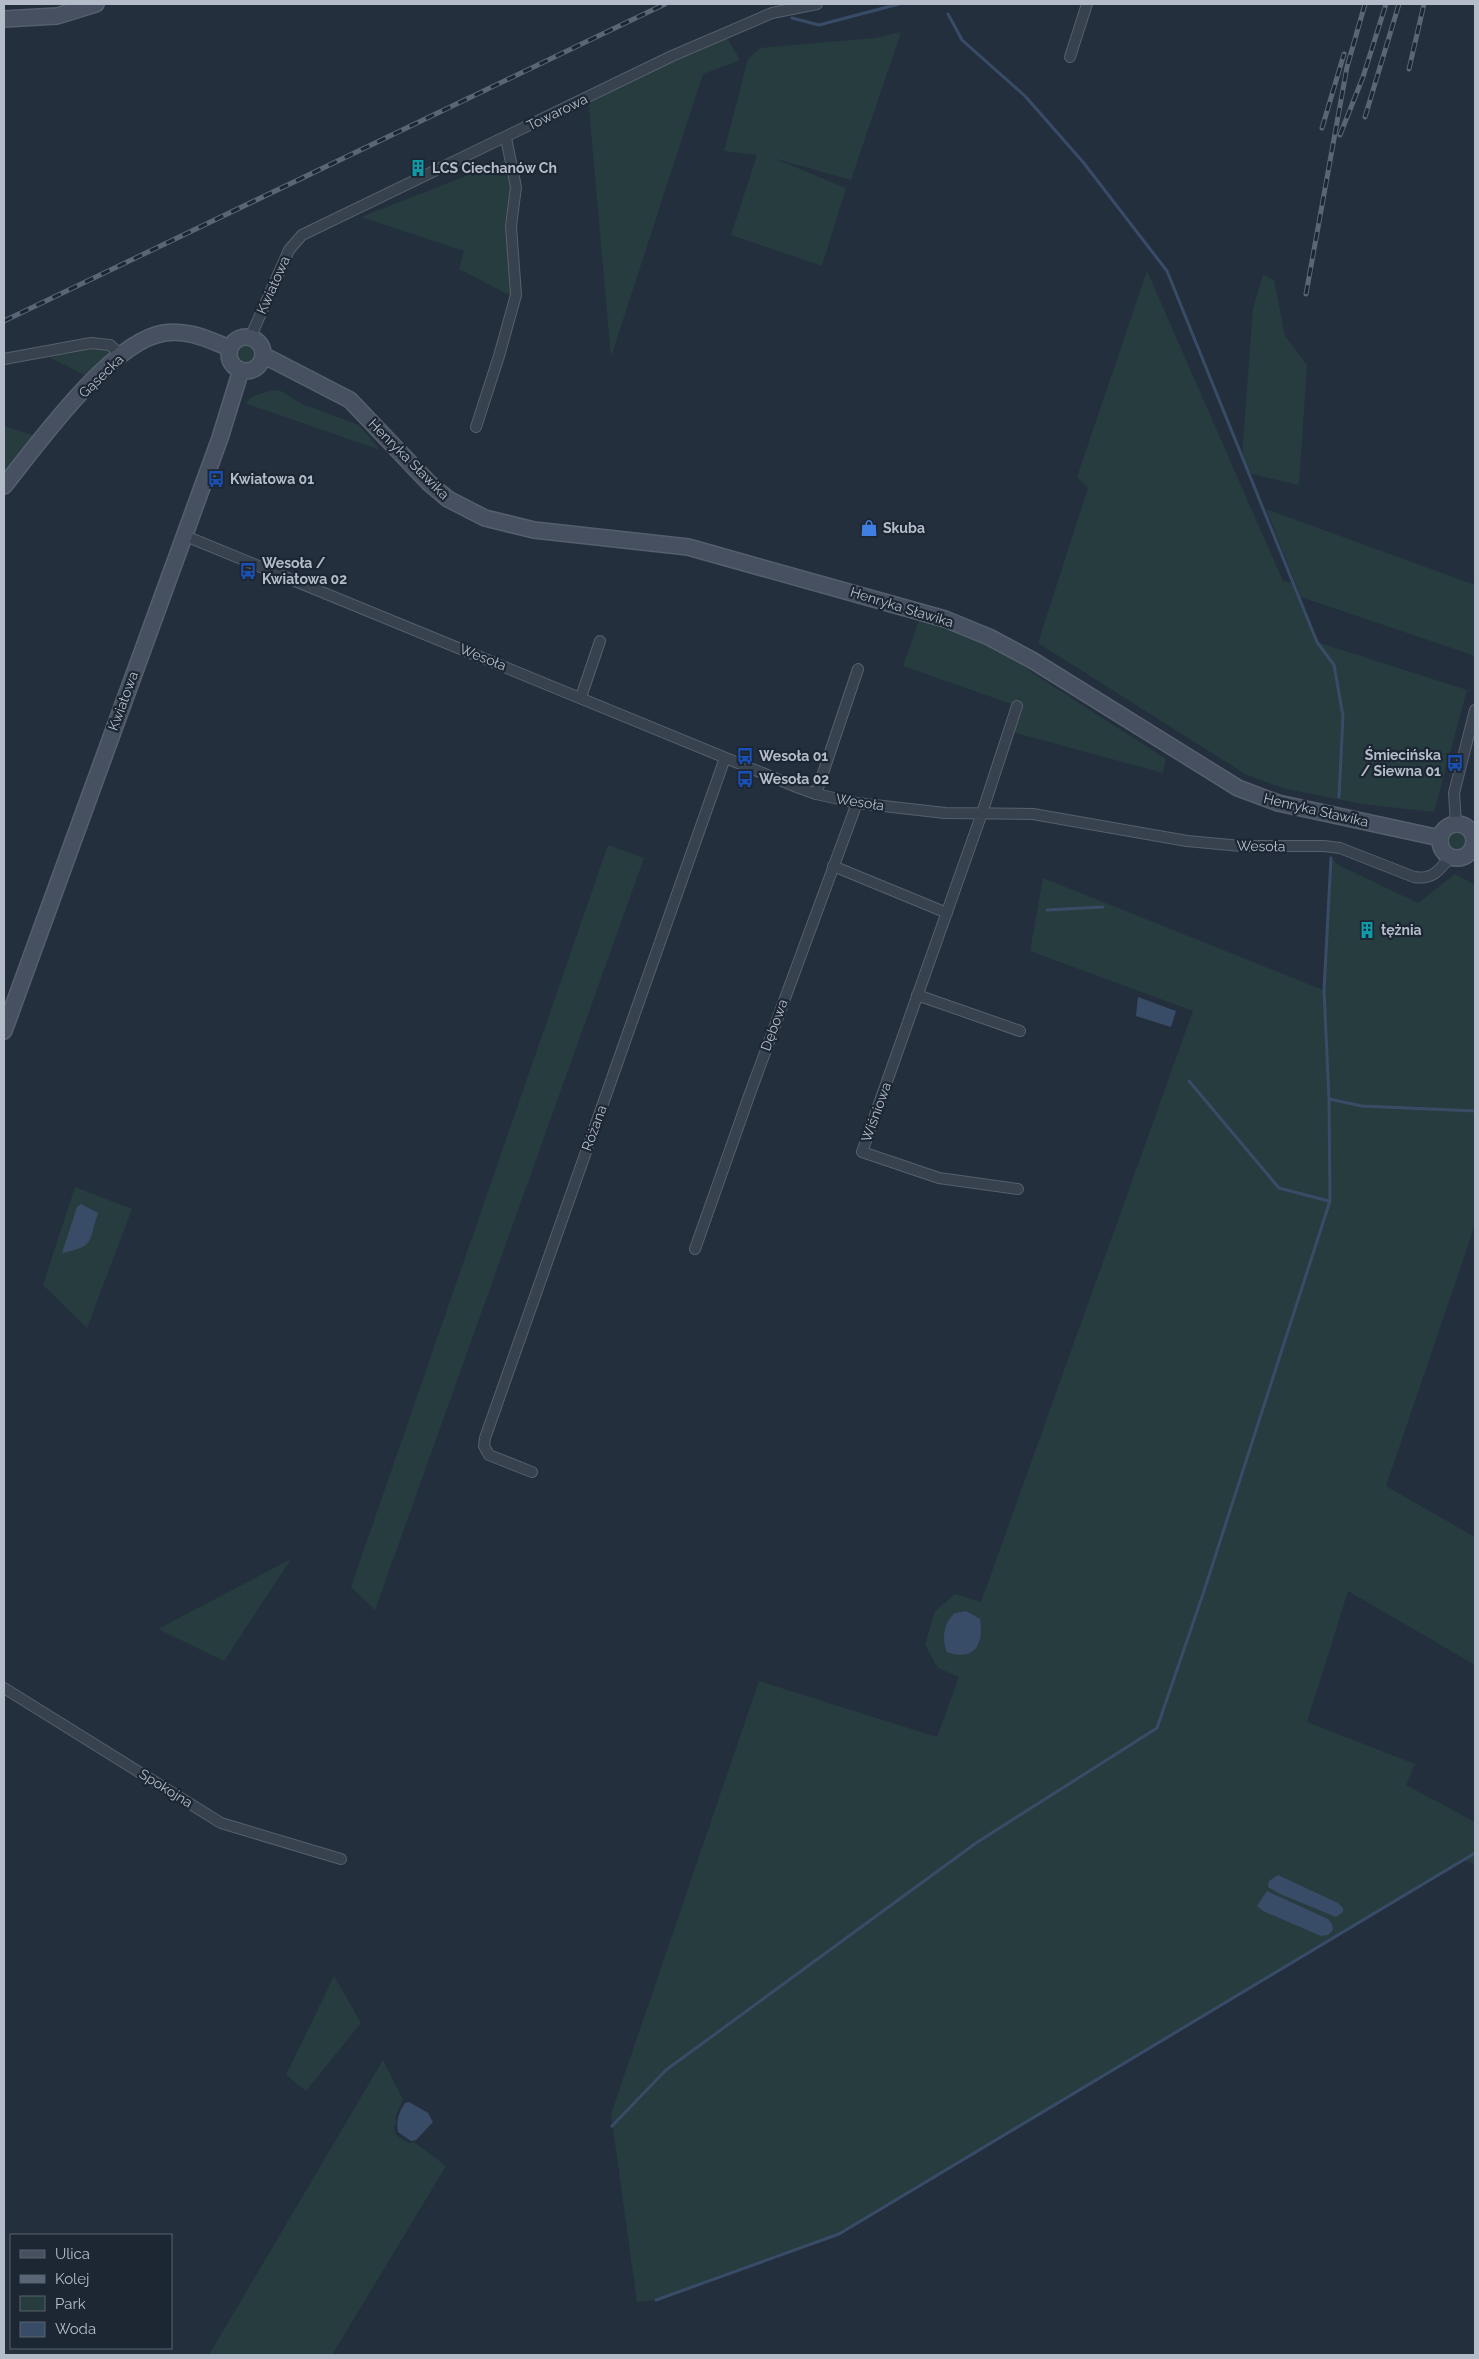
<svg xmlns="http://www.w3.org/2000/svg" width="1479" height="2359" font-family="Raleway,sans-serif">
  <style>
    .green { fill: #263c3f }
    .water { fill: #394c67 }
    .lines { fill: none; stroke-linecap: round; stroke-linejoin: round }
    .stream { stroke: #394c67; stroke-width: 3 }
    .street-casing { stroke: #565f6c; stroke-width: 12 }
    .secondary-casing { stroke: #565f6c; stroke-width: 18 }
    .street { stroke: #38414e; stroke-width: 10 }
    .secondary { stroke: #465061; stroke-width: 15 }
    .rail-casing { stroke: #5a6575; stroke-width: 5 }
    .rail { stroke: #1d2633; stroke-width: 3; stroke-dasharray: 9; stroke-linecap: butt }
    .labels { text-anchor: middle; stroke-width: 4.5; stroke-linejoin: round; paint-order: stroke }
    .street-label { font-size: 14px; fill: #b4bcc9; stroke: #1d2633 }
    .poi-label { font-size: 14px; font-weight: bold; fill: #b4bcc9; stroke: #1d2633; text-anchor: start }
  </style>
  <rect width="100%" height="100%" fill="#242f3e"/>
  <path class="green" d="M 901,32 L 851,180 L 773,158 L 846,188 L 822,266 L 731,235 L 757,155 L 724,151 L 748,59 L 760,48 L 875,38 Z
    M 724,33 L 740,60 L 703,74 L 611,357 L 588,97 Z
    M 509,159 L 512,182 L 513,297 L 459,269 L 464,251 L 361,217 Z
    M 1147,271 L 1283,581 L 1293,583 L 1317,642 L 1467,690 L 1434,812 L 1362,804 L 1282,788 L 1245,774 L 1038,643 L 1088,488 L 1077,477 Z
    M 1263,275 L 1274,280 L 1285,336 L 1307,365 L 1299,485 L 1251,474 L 1242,455 L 1253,308 Z
    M 91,343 L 121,355 L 95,380 L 41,353 Z
    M235 354a10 10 0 1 1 20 0a10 10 0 1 1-20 0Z
    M 272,390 L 281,391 L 302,404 L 359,425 L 380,450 L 245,403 L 253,396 Z
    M 4,426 L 42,438 L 4,486 Z
    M 1266,509 L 1475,585 L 1475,656 L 1301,597 Z
    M 922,612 L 989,637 L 1031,672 L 1166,759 L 1163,773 L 1009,731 L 1024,689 L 1017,706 L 903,666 Z
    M1448 841a10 10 0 1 1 20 0a10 10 0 1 1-20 0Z
    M 608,845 L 644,858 L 375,1610 L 351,1587 Z
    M 1331,858 L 1340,866 L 1418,903 L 1455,874 L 1475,885 L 1475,1225 L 1386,1486 L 1475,1537 L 1475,1665 L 1348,1591 L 1307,1722 L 1415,1764 L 1406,1785 L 1475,1822 L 1475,1864 L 1463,1860 L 839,2234 L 656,2300 L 637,2302 L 611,2114 L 759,1681 L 937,1737 L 959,1677 L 938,1668 L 925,1645 L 935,1611 L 955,1594 L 981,1602 L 1193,1011 L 1030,951 L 1043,878 L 1323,990 Z
    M 75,1187 L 132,1209 L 87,1328 L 43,1285 Z
    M 291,1559 L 224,1661 L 158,1629 Z
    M 334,1976 L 361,2023 L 306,2091 L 286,2075 Z
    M 383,2060 L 403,2100 L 395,2117 L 397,2122 L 394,2127 L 396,2135 L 408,2143 L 414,2142 L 446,2166 L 332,2355 L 209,2355 Z"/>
  <path class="water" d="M 1138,997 L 1176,1011 L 1171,1027 L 1136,1016 Z
    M 81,1204 L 98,1213 C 88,1243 95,1246 62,1253 L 77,1207 Z
    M 966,1611 L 980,1619 C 984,1644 975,1662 947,1652 C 941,1639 944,1622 955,1613 Z
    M 1278,1875 L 1338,1903 L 1343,1908 L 1343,1912 L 1336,1917 L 1280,1894 L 1268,1887 L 1269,1881 Z
    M 1267,1891 L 1328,1919 L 1332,1924 L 1333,1930 L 1328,1935 L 1321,1936 L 1263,1911 L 1257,1906 Z
    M 409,2102 L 428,2113 L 433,2122 L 416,2140 L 411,2141 L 398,2132 C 396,2121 399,2112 405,2103 Z"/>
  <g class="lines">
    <path class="stream" d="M 948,14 L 962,40 L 1025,96 L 1083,162 L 1167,271 L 1317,642 L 1334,665 L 1343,716 L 1339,797
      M 792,18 L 819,25 L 899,4
      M 1331,858 L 1324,990 L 1329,1099 L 1362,1106 L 1475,1111
      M 1047,910 L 1103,907
      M 1189,1081 L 1279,1188 L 1329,1201
      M 612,2126 L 666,2070 L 976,1843 L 1157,1728 L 1204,1591 L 1330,1201 L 1329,1099
      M 656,2300 L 839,2234 L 1475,1853"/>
    <g class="street-casing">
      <path id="street" d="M 1070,57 L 1087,4
        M 250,338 L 289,250 L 302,235 L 672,56 L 772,13 L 817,4
        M 4,359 L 91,343 L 110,345 L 121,355
        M 476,427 L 499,356 L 516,295 L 511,226 L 516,187 L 506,138
        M 183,535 L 794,786 L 816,794 L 857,803 L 945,813 L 1033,814 L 1187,841 L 1241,846 L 1324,846 L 1340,848 L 1414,877 C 1432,880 1439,871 1450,857
        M 581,697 L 600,641
        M 1017,706 L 982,813 L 862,1152 L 939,1178 L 1018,1189
        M 816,794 L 858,669
        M 1456,824 L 1454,793 L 1475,710
        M 833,866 L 947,913
        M 917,995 L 1020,1031
        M 695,1249 L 749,1096 L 857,803
        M 532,1472 L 489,1455 L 484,1446 L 485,1438 L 725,758
        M 4,1688 L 221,1823 L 341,1859"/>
    </g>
    <g class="secondary-casing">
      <path id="secondary" d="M 4,19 L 57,16 L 96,4
        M229 354a17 17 0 1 1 34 0a17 17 0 1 1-34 0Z
        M 263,355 L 350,400 L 429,483 L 448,499 L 485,518 L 534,530 L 688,547 L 945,619 L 989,637 L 1032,660 L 1238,788 L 1278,803 L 1440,838
        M 4,486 C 38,444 111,341 164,333 C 188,329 209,340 230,348
        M1440 841a17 17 0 1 1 34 0a17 17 0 1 1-34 0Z
        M 4,1031 L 220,438 L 241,370"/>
    </g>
    <use href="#street" class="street"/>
    <use href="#secondary" class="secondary"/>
    <g class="rail-casing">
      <path id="rail" d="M 1409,69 L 1424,4
        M 1365,117 L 1399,4
        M 1322,128 L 1344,54
        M 1340,135 L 1363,77 L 1386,4
        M 1306,294 L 1347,67 L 1365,4
        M 4,321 L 665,4"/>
    </g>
    <use href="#rail" class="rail"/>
  </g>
  <defs>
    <g id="building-bare" transform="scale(1.35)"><path d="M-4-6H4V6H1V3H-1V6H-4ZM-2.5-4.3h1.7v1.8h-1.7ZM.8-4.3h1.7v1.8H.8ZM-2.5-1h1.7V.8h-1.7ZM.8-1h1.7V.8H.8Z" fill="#0f9aa8" stroke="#1d2633" stroke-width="2.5" paint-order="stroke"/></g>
    <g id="bus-bare" transform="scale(1.35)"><path d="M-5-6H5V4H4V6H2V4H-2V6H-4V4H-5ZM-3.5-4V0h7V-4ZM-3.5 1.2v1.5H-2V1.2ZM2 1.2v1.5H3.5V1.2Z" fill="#1a4fb4" stroke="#1d2633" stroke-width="2.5" paint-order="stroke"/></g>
    <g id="shop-bare" transform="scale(1.35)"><path d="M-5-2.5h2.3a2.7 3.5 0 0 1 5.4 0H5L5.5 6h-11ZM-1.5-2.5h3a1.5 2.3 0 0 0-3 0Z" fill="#3f7fe0" stroke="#1d2633" stroke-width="2.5" paint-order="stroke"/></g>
  </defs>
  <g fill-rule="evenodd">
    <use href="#building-bare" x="418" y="168"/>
    <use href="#bus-bare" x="216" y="479"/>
    <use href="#shop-bare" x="869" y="528"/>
    <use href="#bus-bare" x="248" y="571"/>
    <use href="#bus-bare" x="745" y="756"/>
    <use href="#bus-bare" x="1455" y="763"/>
    <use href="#bus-bare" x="745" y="779"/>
    <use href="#building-bare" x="1367" y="930"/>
  </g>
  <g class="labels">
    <g class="street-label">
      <text transform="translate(557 112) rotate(-26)" y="5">Towarowa</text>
      <text transform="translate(273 285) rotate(-66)" y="5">Kwiatowa</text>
      <text transform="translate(101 376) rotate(-44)" y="5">Gąsecka</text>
      <text transform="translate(409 459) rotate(45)" y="5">Henryka Sławika</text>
      <text transform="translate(902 607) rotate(17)" y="5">Henryka Sławika</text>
      <text transform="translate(483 657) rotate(22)" y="5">Wesoła</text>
      <text transform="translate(123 701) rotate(-70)" y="5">Kwiatowa</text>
      <text transform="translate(860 802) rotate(9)" y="5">Wesoła</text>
      <text transform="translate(1316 810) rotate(13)" y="5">Henryka Sławika</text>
      <text transform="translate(1261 846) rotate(1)" y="5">Wesoła</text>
      <text transform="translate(774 1025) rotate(-70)" y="5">Dębowa</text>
      <text transform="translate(876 1112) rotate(-70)" y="5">Wiśniowa</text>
      <text transform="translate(594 1128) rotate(-70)" y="5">Różana</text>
      <text transform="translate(166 1788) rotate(32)" y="5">Spokojna</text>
    </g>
    <g class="poi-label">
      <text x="432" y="173">LCS Ciechanów Ch</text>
      <text x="230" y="484">Kwiatowa 01</text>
      <text x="883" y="533">Skuba</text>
      <text x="262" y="568">Wesoła /<tspan x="262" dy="16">Kwiatowa 02</tspan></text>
      <text x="1441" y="760" text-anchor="end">Śmiecińska<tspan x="1441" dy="16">/ Siewna 01</tspan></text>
      <text x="759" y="761">Wesoła 01</text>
      <text x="759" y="784">Wesoła 02</text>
      <text x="1381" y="935">tężnia</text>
    </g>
  </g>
  <rect width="1479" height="2359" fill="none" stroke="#b4bcc9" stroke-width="10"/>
  <rect x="10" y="2234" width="162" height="115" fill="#1d2633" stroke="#59626f"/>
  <rect x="20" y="2250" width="25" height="8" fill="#465061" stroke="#59626f"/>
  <text x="55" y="2259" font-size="15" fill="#b4bcc9">Ulica</text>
  <rect x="20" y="2275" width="25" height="8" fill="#5a6575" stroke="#59626f"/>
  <text x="55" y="2284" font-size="15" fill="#b4bcc9">Kolej</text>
  <rect x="20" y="2296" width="25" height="15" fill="#263c3f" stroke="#59626f"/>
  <text x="55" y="2309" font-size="15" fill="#b4bcc9">Park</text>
  <rect x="20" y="2322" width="25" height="15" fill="#394c67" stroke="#59626f"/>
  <text x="55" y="2334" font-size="15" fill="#b4bcc9">Woda</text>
</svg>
